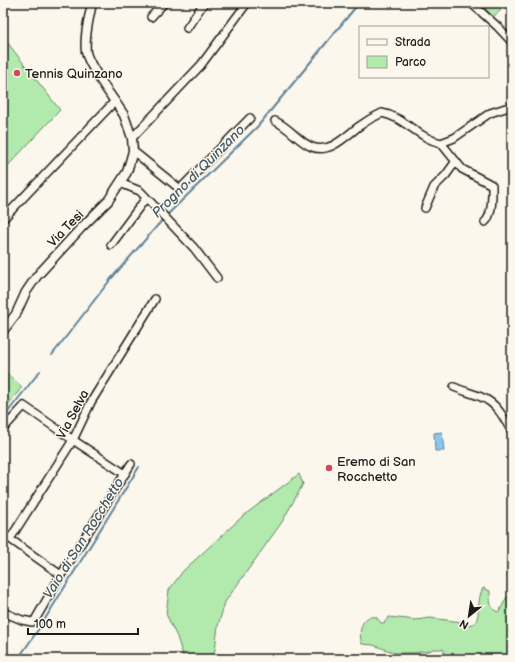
<svg xmlns="http://www.w3.org/2000/svg" width="515" height="662" font-family="'Balsamiq Sans',sans-serif">
  <style>
    .green { fill: #b2eaae; stroke: #678365 }
    .water { fill: #8cc6ec; stroke: #5f8299 }
    .lines { fill: none; stroke-linecap: round; stroke-linejoin: round }
    .stream { stroke: #5f8299; stroke-width: 2 }
    .minor-casing { stroke: #1c1c1c; stroke-width: 10 }
    .tertiary-casing { stroke: #1c1c1c; stroke-width: 11 }
    .minor { stroke: #fbf7ec; stroke-width: 7 }
    .tertiary { stroke: #fbf7ec; stroke-width: 8 }
    .poi-dot { fill: #d1495b; stroke: #fbf7ec; stroke-width: 1.5 }
    .labels { text-anchor: middle; stroke-width: 3; stroke-linejoin: round; paint-order: stroke }
    .poi-label { font-size: 13px; fill: #1c1c1c; stroke: #fbf7ec; text-anchor: start }
    .street-label { font-size: 13px; fill: #1c1c1c; stroke: #fbf7ec }
    .water-label { font-size: 14px; font-style: italic; fill: #435865; stroke: #fbf7ec }
  </style>
  <rect width="100%" height="100%" fill="#fbf7ec"/>
  <filter id="ink" filterUnits="userSpaceOnUse"><feTurbulence type="fractalNoise" baseFrequency=".025" numOctaves="2"/><feDisplacementMap in="SourceGraphic" scale="8" xChannelSelector="R" yChannelSelector="G"/><feConvolveMatrix kernelMatrix="1 2 1 2 8 2 1 2 1" color-interpolation-filters="sRGB"/></filter>
  <g filter="url(#ink)">
    <path class="green" d="M 480,3 L 509,3 L 493,17 Z
      M 3,37 L 60,110 L 3,171 Z
      M 5,372 L 22,387 L 3,411 L 3,375 Z
      M 299,474 L 303,484 L 282,522 L 225,602 L 218,626 L 215,650 L 210,659 L 184,659 L 177,637 L 166,614 L 169,590 L 183,571 L 243,516 Z
      M 512,551 L 512,583 C 506,577 505,560 508,552 Z
      M 483,588 L 490,591 C 490,599 489,609 498,612 L 500,610 L 507,597 L 512,599 L 512,659 L 441,659 L 440,657 L 441,654 L 445,652 L 443,649 L 433,649 L 430,651 L 411,653 L 396,653 L 373,645 L 362,644 C 358,633 361,614 376,617 L 381,623 L 384,623 L 389,617 L 416,620 L 430,618 L 462,622 L 469,625 L 475,623 C 481,614 476,601 483,588 Z"/>
    <path class="water" d="M 442,432 L 444,451 L 435,451 L 434,433 Z"/>
    <g class="lines">
      <path class="stream" d="M 52,355 L 110,280 L 165,217 L 258,126 L 359,3
        M 3,418 L 40,371
        M 18,659 L 40,627 L 139,467"/>
      <g class="minor-casing">
        <path id="minor" d="M 471,3 L 498,27 L 512,42
          M 151,17 L 164,3
          M 187,28 L 204,3
          M 275,121 C 289,127 299,142 312,147 C 330,154 346,136 358,127 C 366,121 373,117 382,113 C 404,117 418,138 441,143 L 454,138 L 490,113 L 512,106
          M 132,138 L 201,65 L 247,3
          M 441,143 L 462,169 L 492,185 C 492,194 493,215 485,222
          M 133,151 L 180,189 L 250,118
          M 120,183 L 140,191 L 194,248 L 217,278
          M 425,208 L 434,187 L 446,175 L 456,161
          M 3,219 L 115,101
          M 111,245 L 146,198
          M 454,387 C 463,391 472,393 481,397 C 497,403 504,418 512,432
          M 3,429 L 24,406 L 73,440 L 125,474
          M 3,534 L 61,575
          M 10,539 L 73,440 L 91,402 L 155,299
          M 3,612 L 22,620 L 32,622
          M 35,620 L 61,575 L 131,464"/>
      </g>
      <g class="tertiary-casing">
        <path id="tertiary" d="M 3,331 L 16,314 L 26,292 L 37,276 L 81,228 L 108,201 L 127,172 L 133,151 L 132,138 L 124,115 C 115,101 88,65 86,52 C 84,35 89,19 92,3"/>
      </g>
      <use href="#minor" class="minor"/>
      <use href="#tertiary" class="tertiary"/>
    </g>
  </g>
  <g class="poi-dot">
    <circle cx="17" cy="73" r="4"/>
    <circle cx="329" cy="468" r="4"/>
  </g>
  <g class="labels">
    <g class="poi-label">
      <text x="25" y="78">Tennis Quinzano</text>
      <text x="337" y="466">Eremo di San<tspan x="337" dy="15">Rocchetto</tspan></text>
    </g>
    <g class="street-label">
      <text transform="translate(65 228) rotate(-46)" y="5">Via Tesi</text>
      <text transform="translate(72 414) rotate(-62)" y="5">Via Selva</text>
    </g>
    <g class="water-label">
      <text transform="translate(198 171) rotate(-45)" y="5">Progno di Quinzano</text>
      <text transform="translate(83 538) rotate(-58)" y="5">Vaio di San Rocchetto</text>
    </g>
  </g>
  <rect width="515" height="662" fill="none" stroke="#fbf7ec" stroke-width="16"/>
  <rect x="8" y="8" width="499" height="646" fill="none" stroke="#1c1c1c" stroke-width="1.5" filter="url(#ink)"/>
  <rect x="359" y="26" width="130" height="52" fill="#fbf7ec" stroke="#a29f99"/>
  <rect x="367" y="39" width="20" height="6" fill="#fbf7ec" stroke="#a29f99"/>
  <text x="395" y="46" font-size="12" fill="#1c1c1c">Strada</text>
  <rect x="367" y="56" width="20" height="12" fill="#b2eaae" stroke="#a29f99"/>
  <text x="395" y="66" font-size="12" fill="#1c1c1c">Parco</text>
  <g transform="translate(469 616) rotate(210)" stroke="#fbf7ec" stroke-width="3" paint-order="stroke">
  <path d="M0-3L7 15L0 10L-7 15Z" fill="#1c1c1c"/>
  <text y="-6" font-size="11" font-weight="bold" text-anchor="middle" fill="#1c1c1c">N</text>
  </g>
  <path d="M28 628v6h110v-6" fill="none" stroke="#1c1c1c" stroke-width="2"/>
  <text x="34" y="628" font-size="12" fill="#1c1c1c" stroke="#fbf7ec" stroke-width="3" paint-order="stroke">100 m</text>
</svg>
